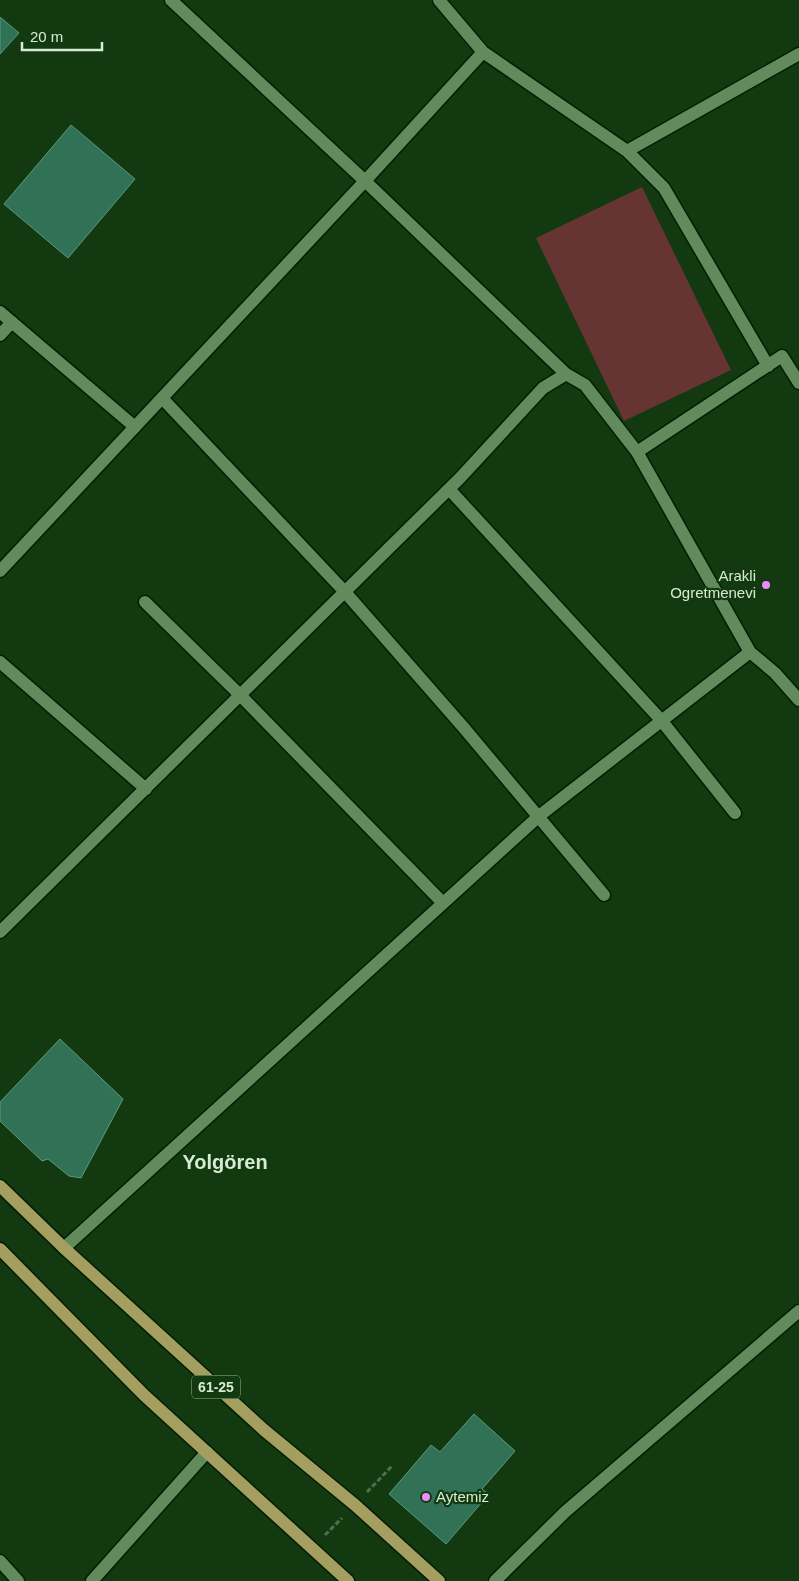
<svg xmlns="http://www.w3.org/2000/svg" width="799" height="1581" font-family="Helvetica,sans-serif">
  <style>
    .green { fill: #663433 }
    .building { fill: #317155; stroke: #5a9a7b }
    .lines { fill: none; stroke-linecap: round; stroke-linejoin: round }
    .minor-casing { stroke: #021e02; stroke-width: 15 }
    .major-casing { stroke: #021e02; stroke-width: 15 }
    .path { stroke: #4f704c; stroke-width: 3; stroke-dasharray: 5 2.5; stroke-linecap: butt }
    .minor { stroke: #618a5d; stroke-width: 12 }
    .major { stroke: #a59e61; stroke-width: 12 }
    .poi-dot { fill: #ec8cfb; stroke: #133910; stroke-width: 2 }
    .labels { text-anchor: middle; stroke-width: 4.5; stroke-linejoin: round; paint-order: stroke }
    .shield { fill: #133910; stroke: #9bb698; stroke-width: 1 }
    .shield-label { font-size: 14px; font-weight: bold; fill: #d5ebd2 }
    .poi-label { font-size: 15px; fill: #d5ebd2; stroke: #133910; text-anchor: end }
    .district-label { font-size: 20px; font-weight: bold; fill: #d5ebd2; stroke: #133910 }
  </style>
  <rect width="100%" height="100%" fill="#133910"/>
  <path class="green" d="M 642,187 L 731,370 L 624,421 L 536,238 Z"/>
  <path class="building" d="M 0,17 L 19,33 L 0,54 Z
    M 71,125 L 135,179 L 68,258 L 4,204 Z
    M 60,1039 L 123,1099 L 81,1178 L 69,1176 L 48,1159 L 42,1161 L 0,1121 L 0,1102 Z
    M 474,1414 L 515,1451 L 482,1489 L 489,1494 L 446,1544 L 389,1494 L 431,1445 L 440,1452 Z"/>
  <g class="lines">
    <g class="minor-casing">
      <path id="minor" d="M 171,0 L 365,181 L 483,52
        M 439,0 L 483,52 L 627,151 L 664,188 L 768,366
        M 627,151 L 799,54
        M 0,312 L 135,427
        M 0,335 L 12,322
        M 162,398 L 345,592 L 464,728 L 604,895
        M 637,452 L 782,356 L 799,383
        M 449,489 L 661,720 L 735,813
        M 0,571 L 365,181 L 566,374
        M 145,602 L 240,695 L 443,903
        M 0,662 L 146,789
        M 0,932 L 460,478 L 543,388 L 566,374 L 585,385 L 637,452 L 750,652 L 775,673 L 799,700
        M 64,1248 L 539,816 L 750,652
        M 0,1561 L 18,1581
        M 92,1581 L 207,1452
        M 495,1581 L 565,1512 L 799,1311"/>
    </g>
    <g class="major-casing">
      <path id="major" d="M 0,1186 L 64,1248 L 264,1430 L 355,1505 L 439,1581
        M 0,1249 L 144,1395 L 348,1581"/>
    </g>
    <path class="path" d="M 367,1492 L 393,1465
      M 325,1535 L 342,1518"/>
    <use href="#minor" class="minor"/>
    <use href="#major" class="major"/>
  </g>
  <g class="poi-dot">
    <circle cx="766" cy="585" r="5"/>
    <circle cx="426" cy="1497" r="5"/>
  </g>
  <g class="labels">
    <rect class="shield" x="192" y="1375.5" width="48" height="23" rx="4"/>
    <g class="shield-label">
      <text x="216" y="1392">61-25</text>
    </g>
    <g class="poi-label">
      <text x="756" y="581">Arakli<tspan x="756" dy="17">Ogretmenevi</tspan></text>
      <text x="436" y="1502" text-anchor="start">Aytemiz</text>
    </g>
    <g class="district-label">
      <text x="225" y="1169">Yolgören</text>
    </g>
  </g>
  <path d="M22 42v8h80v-8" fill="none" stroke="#d5ebd2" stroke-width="2.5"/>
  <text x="30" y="42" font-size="15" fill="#d5ebd2" stroke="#133910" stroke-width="4" paint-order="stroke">20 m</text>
</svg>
